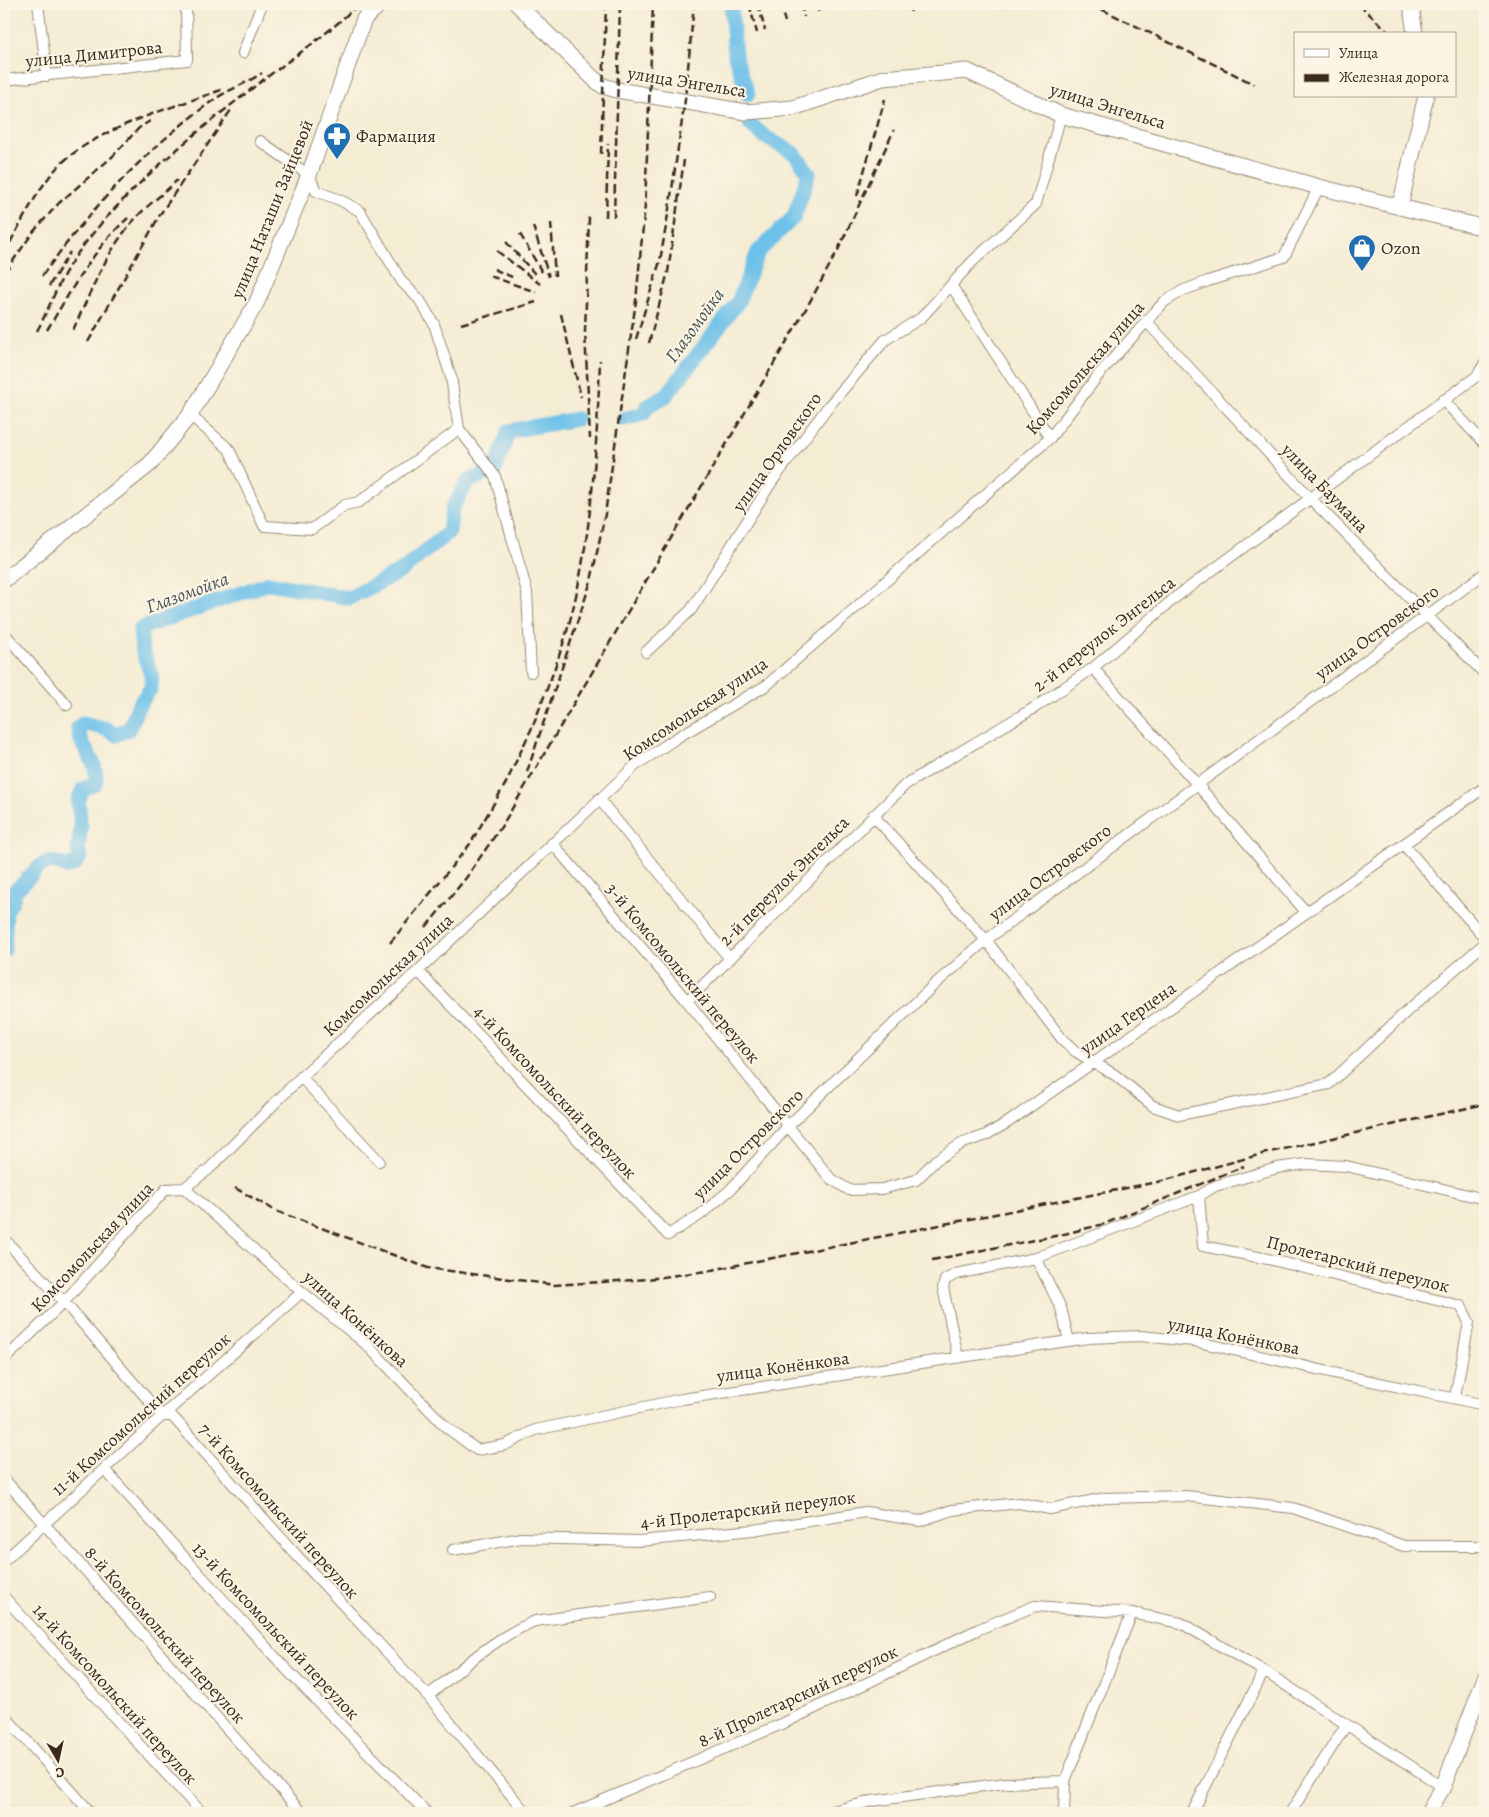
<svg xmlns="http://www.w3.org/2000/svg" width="1489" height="1817" font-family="Alegreya,serif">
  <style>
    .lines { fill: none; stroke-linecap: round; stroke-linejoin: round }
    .river { stroke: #6dc0e9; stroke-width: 15 }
    .street-casing { stroke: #988b78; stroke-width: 12 }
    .secondary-casing { stroke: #988b78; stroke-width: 17 }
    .street { stroke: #fff; stroke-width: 10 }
    .secondary { stroke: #fff; stroke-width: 15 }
    .rail { stroke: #3b2a1e; stroke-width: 2.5; stroke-dasharray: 8 4; stroke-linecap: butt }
    .labels { text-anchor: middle; stroke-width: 4; stroke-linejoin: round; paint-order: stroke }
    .street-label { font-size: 18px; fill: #3b2a1e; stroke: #fcf5e5 }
    .poi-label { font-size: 18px; fill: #3b2a1e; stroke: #fcf5e5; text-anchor: start }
    .water-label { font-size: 19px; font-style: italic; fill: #4a575b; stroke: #fcf5e5 }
  </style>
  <rect width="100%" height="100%" fill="#fcf5e5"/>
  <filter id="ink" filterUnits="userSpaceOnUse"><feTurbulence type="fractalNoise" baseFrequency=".02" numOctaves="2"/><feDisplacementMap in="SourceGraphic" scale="10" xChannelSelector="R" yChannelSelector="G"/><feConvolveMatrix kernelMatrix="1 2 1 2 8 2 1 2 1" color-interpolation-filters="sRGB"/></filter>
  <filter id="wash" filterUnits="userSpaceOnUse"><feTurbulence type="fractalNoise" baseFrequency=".0096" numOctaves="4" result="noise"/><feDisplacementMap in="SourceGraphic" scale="20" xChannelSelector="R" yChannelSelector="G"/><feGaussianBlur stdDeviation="1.12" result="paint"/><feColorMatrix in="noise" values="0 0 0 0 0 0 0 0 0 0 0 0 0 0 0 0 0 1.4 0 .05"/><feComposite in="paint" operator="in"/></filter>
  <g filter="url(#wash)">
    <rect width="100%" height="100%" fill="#f4ecd3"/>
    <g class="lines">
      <path class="river" d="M 731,4 L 735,56 L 748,94
        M 624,419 L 643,414 L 648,406 L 666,396 L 738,302 L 758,252 L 794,217 L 809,173 L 794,153 L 765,137 L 750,124
        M 4,950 L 6,911 L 13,900 L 15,890 C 33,879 38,852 67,867 L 75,864 L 80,857 L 78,848 L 81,827 L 78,801 L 83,789 L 95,784 C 101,761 79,749 78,727 L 83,723 L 107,729 L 116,735 L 130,728 L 138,706 L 151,688 L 152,677 L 142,649 L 140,630 L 147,626 L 269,583 L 349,598 L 401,571 L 449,532 L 452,509 L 468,481 L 495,470 L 509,431 L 577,419"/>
    </g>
  </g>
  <g filter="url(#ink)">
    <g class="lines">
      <g class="street-casing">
        <path id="street" d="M 38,4 L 47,76
          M 243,53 L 262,4
          M 4,80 L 187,60 L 186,4
          M 260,141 L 309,175 L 316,191 L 340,200 L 360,211 L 402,282 L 419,299 L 434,324 L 451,377 L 459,429 L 495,476 L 527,592 L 531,672
          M 951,285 L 1050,438
          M 1146,321 L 1310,498 L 1485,674
          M 1443,400 L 1485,444
          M 190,415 L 229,449 L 264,526 L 312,529 L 345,505 L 359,502 L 459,429
          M 4,633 L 67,705
          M 646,652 L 691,610 L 771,483 L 827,408 L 885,340 L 921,318 L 973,261 L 1036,204 L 1061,115
          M 1093,668 L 1196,783 L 1306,912
          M 599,799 L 730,959
          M 873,815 L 986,940 L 1062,1039 L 1075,1051 L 1115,1075 L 1153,1106 L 1179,1115 L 1329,1084 L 1407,1011 L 1485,943
          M 552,843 L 687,1001 L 830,1178 L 849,1190 L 882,1189 L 916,1180 L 936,1160 L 963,1143 L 984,1136 L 1007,1123 L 1485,787
          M 1404,845 L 1485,938
          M 418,971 L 668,1235 L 700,1215 L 730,1190 L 789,1125 L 935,984 L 986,940 L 1485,573
          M 687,1001 L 906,784 L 1034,708 L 1093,668 L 1176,597 L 1477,376 L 1485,363
          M 301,1077 L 379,1161
          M 184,1188 L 302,1292 L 367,1345 L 446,1427 L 477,1450 L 505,1445 L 535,1430 L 682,1399 L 1088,1338 L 1140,1336 L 1194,1341 L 1347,1376 L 1485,1405
          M 1199,1196 L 1203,1246 L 1268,1259 L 1461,1306 L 1469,1322 L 1455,1397
          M 4,1239 L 64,1302 L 162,1416 L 172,1416 L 300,1559 L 428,1696 L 526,1813
          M 1036,1258 L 1199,1196 L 1215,1186 L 1277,1168 L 1306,1164 L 1346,1166 L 1485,1199
          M 958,1357 L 943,1288 L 945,1280 L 956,1274 L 1036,1258 L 1061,1308 L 1069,1341
          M 4,1360 L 64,1302 L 166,1189 L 184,1188 L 208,1170 L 301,1077 L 418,971 L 636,765 L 678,737 L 767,685 L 1050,438 L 1100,373 L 1164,302 L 1182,291 L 1208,281 L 1284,257 L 1319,187
          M 104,1469 L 287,1670 L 427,1813
          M 4,1479 L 302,1813
          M 453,1550 L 521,1538 L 640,1541 L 753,1530 L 866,1512 L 920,1521 L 952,1510 L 1019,1503 L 1050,1509 L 1105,1498 L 1186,1496 L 1293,1508 L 1404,1546 L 1485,1546
          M 4,1561 L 162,1416 L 302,1292
          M 4,1597 L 202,1813
          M 428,1696 C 462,1668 494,1638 535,1621 L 710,1597
          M 4,1715 L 91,1813
          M 573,1813 L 784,1723 L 979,1629 L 1035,1606 L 1132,1613 L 1181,1623 L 1264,1671 L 1443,1787
          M 824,1813 L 872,1801 L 1006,1783 L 1065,1781
          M 1064,1813 L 1065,1781 L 1132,1613
          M 1192,1813 L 1264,1671
          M 1290,1813 L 1346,1725"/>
      </g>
      <g class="secondary-casing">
        <path id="secondary" d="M 517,4 L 594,79 L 603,86 L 617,90 L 746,112 L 793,108 L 883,78 L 967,71 L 1061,115 L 1319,187 L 1485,228
          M 1414,4 L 1412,13 L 1415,34
          M 1400,206 L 1426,96
          M 4,580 L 150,464 L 190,415 L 257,302 L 309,175 L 364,19 L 380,4
          M 1428,1813 L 1443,1787 L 1485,1678"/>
      </g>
      <use href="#street" class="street"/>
      <use href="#secondary" class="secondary"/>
      <path class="rail" d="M 749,4 L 757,33
        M 758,4 L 765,30
        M 780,4 L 785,22
        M 801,4 L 804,17
        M 816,4 L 819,13
        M 833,4 L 834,8
        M 909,4 L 911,12
        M 1091,4 L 1254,84
        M 1359,4 L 1390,34
        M 601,154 L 606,4
        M 857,196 L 885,99
        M 589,217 L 585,331 L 590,439
        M 606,217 L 608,144
        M 614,217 L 620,4
        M 551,223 L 555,276
        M 533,226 L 549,277
        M 520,234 L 543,274
        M 506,242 L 535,274
        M 497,251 L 540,284
        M 4,253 C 20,226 34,195 54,171 C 91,129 169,109 221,90
        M 494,269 L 514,278
        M 5,272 L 34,231 L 59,203 L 112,157 L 139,128 L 150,121
        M 42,276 C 90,209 148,147 215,99 C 230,89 247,83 262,73
        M 490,276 L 536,292
        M 49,286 L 70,252
        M 561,314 L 581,397
        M 461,324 L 536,302
        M 47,330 C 71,291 93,249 128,218
        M 73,330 C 91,292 106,251 135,219 C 147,205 164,194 177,180
        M 37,331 C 50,307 59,279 75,257 C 120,192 201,128 263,80 C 295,56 330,33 358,4
        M 636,339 L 660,261 L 670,203 L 685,100 L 694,4
        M 88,342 L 161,213 L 231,110
        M 649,343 L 668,272 L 684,160
        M 533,725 C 547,689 562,652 572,613 C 592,532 597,444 600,360
        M 527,772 L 591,581 L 605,514 L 636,301 L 645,205 L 653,4
        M 426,927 L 466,878 L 503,824 L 807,307 L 838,250 L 894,130
        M 390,943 L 470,844 L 506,783 L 536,719
        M 235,1188 L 276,1211 L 428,1268 L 555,1285 L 648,1279 L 707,1271 L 1162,1181 L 1266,1153 L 1485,1104
        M 932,1260 L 1060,1235 L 1104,1224 L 1244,1166"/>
    </g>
  </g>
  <defs>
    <g id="pharmacy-pin" transform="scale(1.4375)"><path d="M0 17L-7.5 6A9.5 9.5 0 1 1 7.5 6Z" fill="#1f6fb2" stroke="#fcf5e5"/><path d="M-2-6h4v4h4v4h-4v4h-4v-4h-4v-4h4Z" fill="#fff"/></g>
    <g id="shop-pin" transform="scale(1.4375)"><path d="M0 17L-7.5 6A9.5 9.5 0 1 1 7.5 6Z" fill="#1f6fb2" stroke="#fcf5e5"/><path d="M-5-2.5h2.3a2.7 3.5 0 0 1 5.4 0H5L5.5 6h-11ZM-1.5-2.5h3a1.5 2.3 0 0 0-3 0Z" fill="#fff"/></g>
  </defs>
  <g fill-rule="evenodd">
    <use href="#pharmacy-pin" x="337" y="136"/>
    <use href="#shop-pin" x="1362" y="248"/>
  </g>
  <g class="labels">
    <g class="street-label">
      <text transform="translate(94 54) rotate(-6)" y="6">улица Димитрова</text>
      <text transform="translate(687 82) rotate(9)" y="6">улица Энгельса</text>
      <text transform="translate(1108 106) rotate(17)" y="6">улица Энгельса</text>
      <text transform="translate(272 209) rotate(-68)" y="6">улица Наташи Зайцевой</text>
      <text transform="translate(1085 368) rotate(-49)" y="6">Комсомольская улица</text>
      <text transform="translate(777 452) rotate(-55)" y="6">улица Орловского</text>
      <text transform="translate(1325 488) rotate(46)" y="6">улица Баумана</text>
      <text transform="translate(1377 632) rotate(-36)" y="6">улица Островского</text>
      <text transform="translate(1104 634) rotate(-38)" y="6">2-й переулок Энгельса</text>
      <text transform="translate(695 709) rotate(-34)" y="6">Комсомольская улица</text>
      <text transform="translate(1050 872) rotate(-37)" y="6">улица Островского</text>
      <text transform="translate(784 881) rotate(-45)" y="6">2-й переулок Энгельса</text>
      <text transform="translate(683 973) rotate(50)" y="6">3-й Комсомольский переулок</text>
      <text transform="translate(388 975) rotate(-43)" y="6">Комсомольская улица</text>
      <text transform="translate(1128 1018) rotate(-35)" y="6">улица Герцена</text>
      <text transform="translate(555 1092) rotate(47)" y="6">4-й Комсомольский переулок</text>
      <text transform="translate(748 1144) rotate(-45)" y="6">улица Островского</text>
      <text transform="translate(92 1247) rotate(-47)" y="6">Комсомольская улица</text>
      <text transform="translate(1358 1264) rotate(14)" y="6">Пролетарский переулок</text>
      <text transform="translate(356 1319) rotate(42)" y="6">улица Конёнкова</text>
      <text transform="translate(1234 1336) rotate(11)" y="6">улица Конёнкова</text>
      <text transform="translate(783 1367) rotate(-8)" y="6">улица Конёнкова</text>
      <text transform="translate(141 1414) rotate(-42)" y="6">11-й Комсомольский переулок</text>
      <text transform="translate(748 1510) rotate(-7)" y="6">4-й Пролетарский переулок</text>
      <text transform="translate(279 1511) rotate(48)" y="6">7-й Комсомольский переулок</text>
      <text transform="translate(276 1631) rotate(47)" y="6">13-й Комсомольский переулок</text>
      <text transform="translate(165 1635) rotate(48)" y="6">8-й Комсомольский переулок</text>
      <text transform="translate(115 1694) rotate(48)" y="6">14-й Комсомольский переулок</text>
      <text transform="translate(798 1696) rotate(-25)" y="6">8-й Пролетарский переулок</text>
    </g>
    <g class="poi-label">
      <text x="356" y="142">Фармация</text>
      <text x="1381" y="254">Ozon</text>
    </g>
    <g class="water-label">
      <text transform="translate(694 325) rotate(-54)" y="7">Глазомойка</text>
      <text transform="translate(187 592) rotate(-20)" y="7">Глазомойка</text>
    </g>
  </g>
  <rect width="1489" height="1817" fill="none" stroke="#fcf5e5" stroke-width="20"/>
  <rect x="1294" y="32" width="162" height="65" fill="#fcf5e5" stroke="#afa495"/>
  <rect x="1304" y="49" width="25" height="8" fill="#ffffff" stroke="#afa495"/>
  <text x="1339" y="58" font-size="15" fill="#3b2a1e">Улица</text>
  <rect x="1304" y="74" width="25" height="8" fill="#3b2a1e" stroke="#afa495"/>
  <text x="1339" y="82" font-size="15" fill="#3b2a1e">Железная дорога</text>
  <g transform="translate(58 1760) rotate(171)" stroke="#fcf5e5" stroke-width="4" paint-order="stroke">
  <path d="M0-4L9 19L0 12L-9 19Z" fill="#3b2a1e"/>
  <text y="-8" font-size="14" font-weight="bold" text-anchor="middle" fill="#3b2a1e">С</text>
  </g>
</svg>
